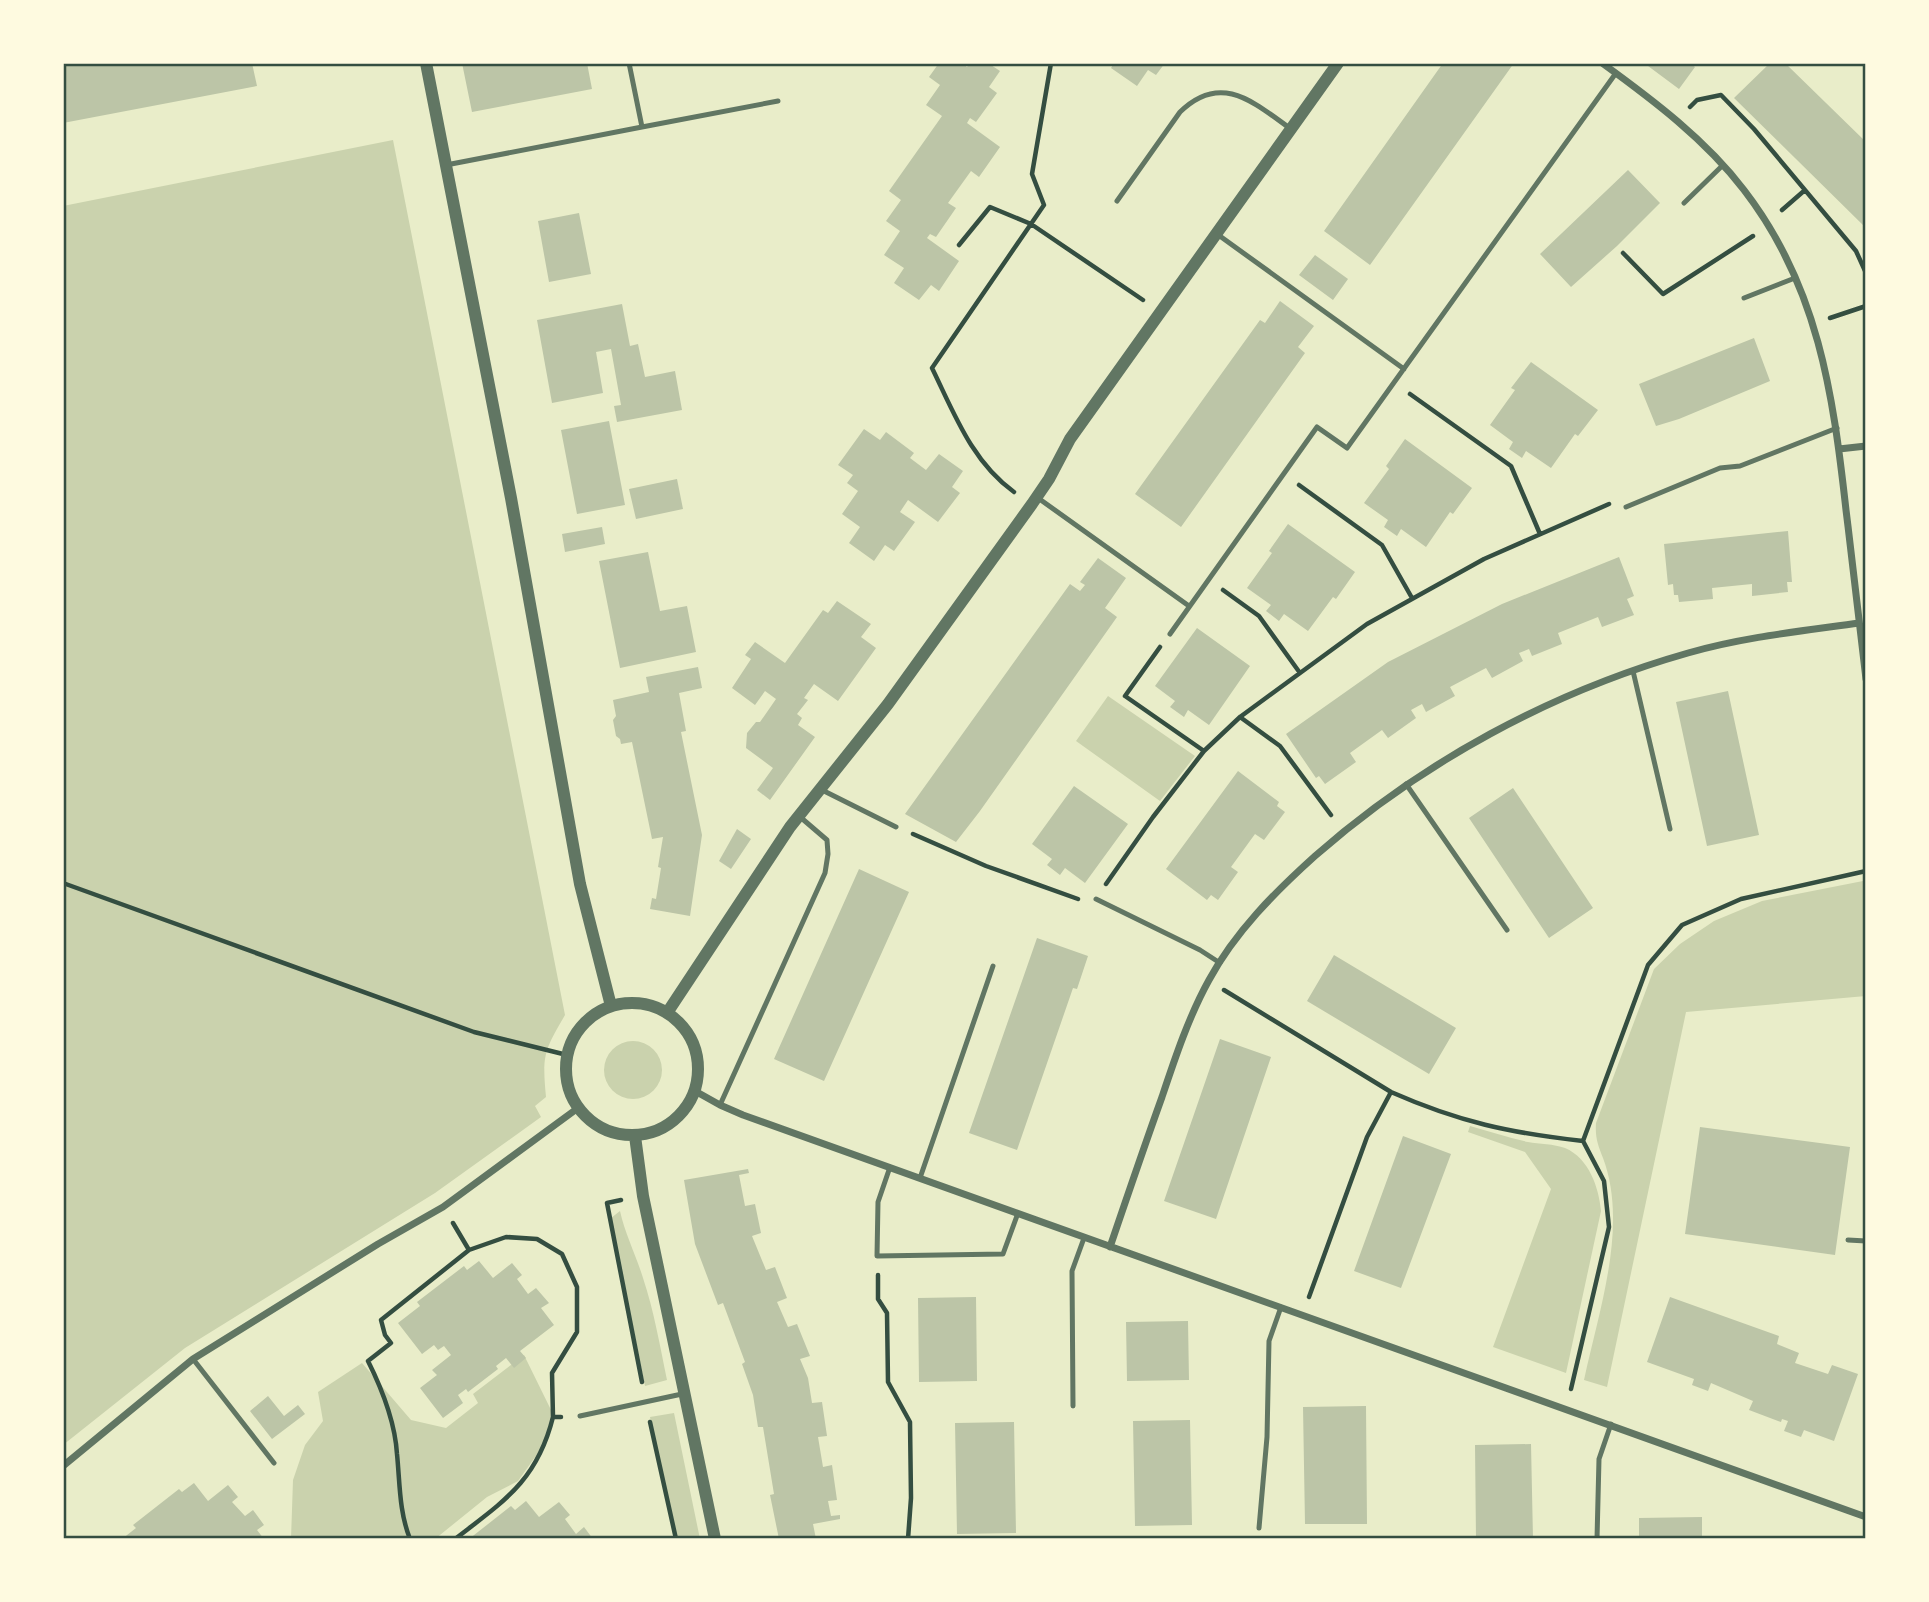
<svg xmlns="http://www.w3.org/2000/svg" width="1929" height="1602" font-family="Helvetica,sans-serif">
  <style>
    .green { fill: #cad2ad }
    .building { fill: #bcc5a7 }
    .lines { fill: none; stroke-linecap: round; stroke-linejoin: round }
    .path { stroke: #344e41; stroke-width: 4.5 }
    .service { stroke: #617663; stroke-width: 5 }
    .minor { stroke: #617663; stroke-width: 7 }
    .tertiary { stroke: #617663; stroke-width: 12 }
    .neatline { fill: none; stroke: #344e41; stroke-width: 2.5 }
  </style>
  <rect width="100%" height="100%" fill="#e9edc9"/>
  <path class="green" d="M 393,140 L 565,1015 C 544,1051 542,1055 546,1097 L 535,1106 L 541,1117 L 435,1193 L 185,1348 L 63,1445 L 63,206 Z
    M 1108,696 L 1195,756 L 1160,801 L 1076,741 Z
    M 1863,881 L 1866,912 L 1866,996 L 1686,1012 L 1607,1387 L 1584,1380 C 1595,1329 1614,1268 1613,1216 C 1613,1198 1610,1176 1603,1158 C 1598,1145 1595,1138 1596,1123 L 1654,969 L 1680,944 L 1714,921 L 1762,901 Z
    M604 1070a29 29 0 1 1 58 0a29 29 0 1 1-58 0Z
    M 1470,1126 C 1489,1131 1508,1138 1528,1142 C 1539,1144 1554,1144 1565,1148 C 1589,1158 1599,1188 1601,1211 L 1566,1373 L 1493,1347 L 1551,1189 L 1525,1152 L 1468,1132 Z
    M 620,1211 C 625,1234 636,1255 643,1278 C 654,1311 660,1346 667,1380 L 645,1386 L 611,1218 Z
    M 524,1355 L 552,1412 L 548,1439 L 518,1481 L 487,1497 L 435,1539 L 291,1539 L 293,1480 L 305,1445 L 323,1421 L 318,1392 L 362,1363 L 411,1420 L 446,1428 L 478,1403 L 473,1394 Z
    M 674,1413 L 700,1539 L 674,1539 L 650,1417 Z"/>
  <path class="building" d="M 63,63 L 252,63 L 257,86 L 63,123 Z
    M 462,63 L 587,63 L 592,89 L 472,112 Z
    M 939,63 L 962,63 L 967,67 L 970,63 L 988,63 L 1000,71 L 989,87 L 997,93 L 976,122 L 970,118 L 967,123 L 1000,147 L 979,177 L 971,171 L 948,203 L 956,208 L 936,237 L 930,234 L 927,238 L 959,261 L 939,291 L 931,285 L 919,300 L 894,283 L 904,268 L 884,255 L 900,231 L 886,221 L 901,200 L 889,191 L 942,116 L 926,105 L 940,85 L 929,77 Z
    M 1114,63 L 1165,63 L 1156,75 L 1148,70 L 1137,86 L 1111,68 Z
    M 1443,63 L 1514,63 L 1370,265 L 1324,231 Z
    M 1644,63 L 1690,63 L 1695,67 L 1679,89 Z
    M 1770,63 L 1785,63 L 1866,142 L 1866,228 L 1734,98 Z
    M 1628,170 L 1660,203 L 1617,246 L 1571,287 L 1540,254 Z
    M 579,213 L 591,274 L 549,282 L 538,221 Z
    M 1315,255 L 1348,279 L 1333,300 L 1299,275 Z
    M 1280,301 L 1314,326 L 1298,347 L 1305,353 L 1181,527 L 1135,494 L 1260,320 L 1265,323 Z
    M 622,304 L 630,346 L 638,344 L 645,377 L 675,371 L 682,410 L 617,422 L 614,406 L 621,405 L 611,349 L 596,352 L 603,393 L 552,403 L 537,320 Z
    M 1754,338 L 1770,381 L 1679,419 L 1656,426 L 1639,384 Z
    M 1531,362 L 1598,410 L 1578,436 L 1575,434 L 1551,468 L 1526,451 L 1522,458 L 1509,449 L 1513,442 L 1490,425 L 1515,390 L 1511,388 Z
    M 609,421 L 625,505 L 577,514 L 561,430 Z
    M 864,429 L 880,440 L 886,432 L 914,453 L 910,458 L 926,470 L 939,454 L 963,471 L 952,487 L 960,493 L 938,522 L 908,500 L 900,512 L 915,522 L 894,551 L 885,545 L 874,561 L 849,543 L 860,527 L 842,514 L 858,491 L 847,483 L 853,475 L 838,465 Z
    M 1405,439 L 1472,488 L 1453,514 L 1450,512 L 1426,547 L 1401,529 L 1397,536 L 1384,527 L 1388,520 L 1364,503 L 1389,469 L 1386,466 Z
    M 677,479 L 683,509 L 636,519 L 629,489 Z
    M 1288,524 L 1355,572 L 1336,599 L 1333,597 L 1308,631 L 1284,614 L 1279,621 L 1266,611 L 1271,605 L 1247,588 L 1272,553 L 1269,551 Z
    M 602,527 L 605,544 L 565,552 L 562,534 Z
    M 1788,531 L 1792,582 L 1787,582 L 1788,592 L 1752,596 L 1752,584 L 1712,588 L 1713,599 L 1679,602 L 1678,595 L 1674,595 L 1673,584 L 1668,585 L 1664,544 Z
    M 648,552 L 660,611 L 687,606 L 696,652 L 620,668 L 599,561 Z
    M 1619,557 L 1634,596 L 1627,599 L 1634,615 L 1602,627 L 1598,617 L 1558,633 L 1562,644 L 1532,656 L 1529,649 L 1519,653 L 1523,661 L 1492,678 L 1486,668 L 1450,687 L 1455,696 L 1426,712 L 1422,704 L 1411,710 L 1416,718 L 1388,738 L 1382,730 L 1350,753 L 1356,762 L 1325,784 L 1319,776 L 1316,778 L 1286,734 L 1388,662 L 1502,604 Z
    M 1098,558 L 1126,578 L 1105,608 L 1117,617 L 980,811 L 956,842 L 905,814 L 1070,584 L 1080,591 L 1085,585 L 1080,582 Z
    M 837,601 L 871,624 L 861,637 L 876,648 L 838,701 L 814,684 L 804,698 L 808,700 L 797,714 L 802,718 L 798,725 L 815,737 L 770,800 L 757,790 L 773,768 L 746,748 L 747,733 L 756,722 L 760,722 L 776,699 L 765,691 L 755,705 L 732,688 L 751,659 L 745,655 L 755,642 L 785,663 L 823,610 L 828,613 Z
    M 1197,628 L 1250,666 L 1209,725 L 1188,710 L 1184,717 L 1170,707 L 1175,701 L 1155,686 Z
    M 698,667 L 702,688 L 679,693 L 686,731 L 681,732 L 702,835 L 690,916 L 650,909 L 652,898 L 656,899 L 661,868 L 658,867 L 663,837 L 652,839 L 632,742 L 621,744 L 620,739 L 616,736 L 613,720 L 616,716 L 613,700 L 649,692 L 646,677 Z
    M 1728,691 L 1759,835 L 1707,846 L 1676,702 Z
    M 1238,771 L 1279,802 L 1277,806 L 1285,812 L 1264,840 L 1255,834 L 1231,867 L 1238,872 L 1218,900 L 1211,895 L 1207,900 L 1166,869 Z
    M 1074,786 L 1128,824 L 1085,883 L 1065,868 L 1060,875 L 1047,865 L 1052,859 L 1032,844 Z
    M 1513,788 L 1593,908 L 1549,938 L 1469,818 Z
    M 737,829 L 751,839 L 731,869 L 719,861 Z
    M 859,869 L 909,892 L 824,1081 L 774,1059 Z
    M 1037,938 L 1088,956 L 1077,989 L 1073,988 L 1017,1150 L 969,1133 Z
    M 1334,955 L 1456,1028 L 1429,1074 L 1307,1001 Z
    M 1220,1039 L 1271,1057 L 1216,1219 L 1164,1201 Z
    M 1700,1127 L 1850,1147 L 1835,1255 L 1685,1234 Z
    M 1403,1136 L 1451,1154 L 1401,1288 L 1354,1271 Z
    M 748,1169 L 749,1173 L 739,1175 L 745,1206 L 755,1204 L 761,1233 L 752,1236 L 766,1270 L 775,1267 L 787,1298 L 777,1302 L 788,1327 L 797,1324 L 810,1356 L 800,1359 L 808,1378 L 812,1403 L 822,1402 L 827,1436 L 818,1437 L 823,1467 L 832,1465 L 837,1500 L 828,1501 L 831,1516 L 840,1515 L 840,1519 L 813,1524 L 816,1539 L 779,1539 L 770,1495 L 774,1494 L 763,1427 L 758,1427 L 753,1395 L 742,1364 L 745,1362 L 723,1303 L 718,1305 L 695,1244 L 684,1180 Z
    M 479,1261 L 493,1278 L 512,1263 L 522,1275 L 517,1279 L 528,1294 L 536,1288 L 549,1303 L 541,1308 L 554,1325 L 520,1351 L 526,1358 L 514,1368 L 506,1358 L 496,1366 L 498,1369 L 468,1392 L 466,1389 L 458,1395 L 463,1403 L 443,1418 L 420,1388 L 437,1375 L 432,1370 L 451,1355 L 444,1346 L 438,1350 L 434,1345 L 422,1354 L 398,1323 L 420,1306 L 417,1302 L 464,1266 L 467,1270 Z
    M 976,1297 L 977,1381 L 919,1382 L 918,1298 Z
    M 1670,1297 L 1779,1336 L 1777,1344 L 1799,1353 L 1795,1363 L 1828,1374 L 1832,1365 L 1858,1374 L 1834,1441 L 1804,1430 L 1801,1437 L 1784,1431 L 1788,1421 L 1782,1419 L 1781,1422 L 1749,1410 L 1753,1401 L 1711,1383 L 1708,1391 L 1692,1385 L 1694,1379 L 1647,1362 Z
    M 1188,1321 L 1189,1380 L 1127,1381 L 1126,1322 Z
    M 268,1396 L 284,1416 L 298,1405 L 305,1414 L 272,1439 L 250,1411 Z
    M 1366,1406 L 1367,1524 L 1305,1524 L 1303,1407 Z
    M 1190,1420 L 1192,1525 L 1135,1526 L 1133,1421 Z
    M 1014,1422 L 1016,1533 L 957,1534 L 955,1423 Z
    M 1531,1444 L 1533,1539 L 1476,1539 L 1475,1445 Z
    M 194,1483 L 208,1501 L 228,1485 L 238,1497 L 232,1502 L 245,1516 L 253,1510 L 264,1525 L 257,1530 L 264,1539 L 122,1539 L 136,1528 L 133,1525 L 179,1489 L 182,1492 Z
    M 526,1501 L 539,1517 L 559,1502 L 570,1515 L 565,1519 L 576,1534 L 584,1527 L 593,1539 L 469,1539 L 511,1506 L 515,1510 Z
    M 1702,1517 L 1702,1539 L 1639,1539 L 1639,1518 Z"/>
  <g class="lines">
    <path class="path" d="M 1690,107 L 1697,100 L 1721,95 L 1754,129 L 1856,251 L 1866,273
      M 1782,210 L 1805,190
      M 959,245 L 990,207 L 1031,224 L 1143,300
      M 1623,253 L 1663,294 L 1753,236
      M 1830,318 L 1866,306
      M 1410,394 L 1511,466 L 1540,534
      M 1299,485 L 1382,545 L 1412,598
      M 1014,492 C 972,462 954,413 932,368 L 1044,205 L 1032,174 L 1051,63
      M 1223,590 L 1259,616 L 1300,673
      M 1160,647 L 1125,696 L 1204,751
      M 1240,717 L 1280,746 L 1331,815
      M 913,834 L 986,866 L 1078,899
      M 63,883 L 474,1032 L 567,1055
      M 1106,884 L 1153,817 L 1204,751 L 1240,717 L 1367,624 L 1484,559 L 1609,504
      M 1224,990 L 1391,1092 C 1459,1122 1510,1133 1583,1141 L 1604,1181 L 1609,1227 L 1571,1389
      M 1583,1141 L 1648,965 L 1682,925 L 1741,899 L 1866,871
      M 621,1200 L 607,1203 L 642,1382
      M 453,1223 L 469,1250 L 506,1237 L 537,1239 L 562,1254 L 577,1287 L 577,1332 L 552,1373 L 553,1417 L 561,1417
      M 878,1275 L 878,1299 L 887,1313 L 888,1382 L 910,1422 L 911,1498 L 908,1539
      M 1309,1297 L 1367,1137 L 1391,1092
      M 650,1422 L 676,1539
      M 410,1539 C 399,1511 400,1484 397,1454 C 395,1422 382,1389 368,1361 L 391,1343 L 385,1335 L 381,1320 L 469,1250
      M 455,1539 C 504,1501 537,1481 553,1417"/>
    <path class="service" d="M 642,127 L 778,101
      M 446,165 L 642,127 L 629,63
      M 1117,201 L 1180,112 C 1221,72 1253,102 1291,129
      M 1684,203 L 1723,165
      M 1217,234 L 1404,369
      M 1744,298 L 1795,278
      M 1038,498 L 1189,606
      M 1626,507 L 1720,468 L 1740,466 L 1837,428
      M 1170,634 L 1317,427 L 1347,448 L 1616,73
      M 1633,671 L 1670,829
      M 1406,784 L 1507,930
      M 820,789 L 896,827
      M 1096,899 L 1200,950 L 1220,963
      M 720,1105 L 825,873 L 828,854 L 827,840 L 799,816
      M 890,1167 L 878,1202 L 877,1256 L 1003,1254 L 1018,1213
      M 920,1178 L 993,966
      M 1848,1240 L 1866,1241
      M 193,1359 L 274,1463
      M 1073,1406 L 1072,1271 L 1084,1238
      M 580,1416 L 682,1394
      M 1259,1528 L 1267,1437 L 1269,1341 L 1281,1307
      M 1597,1539 L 1599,1459 L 1611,1424"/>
    <path class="minor" d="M 1602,63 C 1653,100 1706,140 1744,190 C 1818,286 1833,393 1846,510 C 1853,566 1859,622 1866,679
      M 1839,449 L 1866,446
      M 695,1091 L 720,1105 L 743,1115 L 1866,1517
      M 1110,1247 C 1127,1197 1144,1147 1162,1097 C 1175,1058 1189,1016 1209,980 C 1235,932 1275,892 1315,856 C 1422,762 1551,692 1688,653 C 1744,637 1802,631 1859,623
      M 63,1466 L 193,1359 L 378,1244 L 443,1207 L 578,1108"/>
    <path class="tertiary" d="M 426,63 L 511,498 L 580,884 L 611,1006
      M566 1069a66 66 0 1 1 132 0a66 66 0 1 1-132 0Z
      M 667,1013 L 790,827 L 888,704 L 1032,504 L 1049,479 L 1070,439 L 1338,63
      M 635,1136 L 643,1196 L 715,1539"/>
  </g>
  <rect width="1929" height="1602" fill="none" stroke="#fefae0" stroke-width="130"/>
  <rect x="65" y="65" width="1799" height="1472" class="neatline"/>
</svg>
